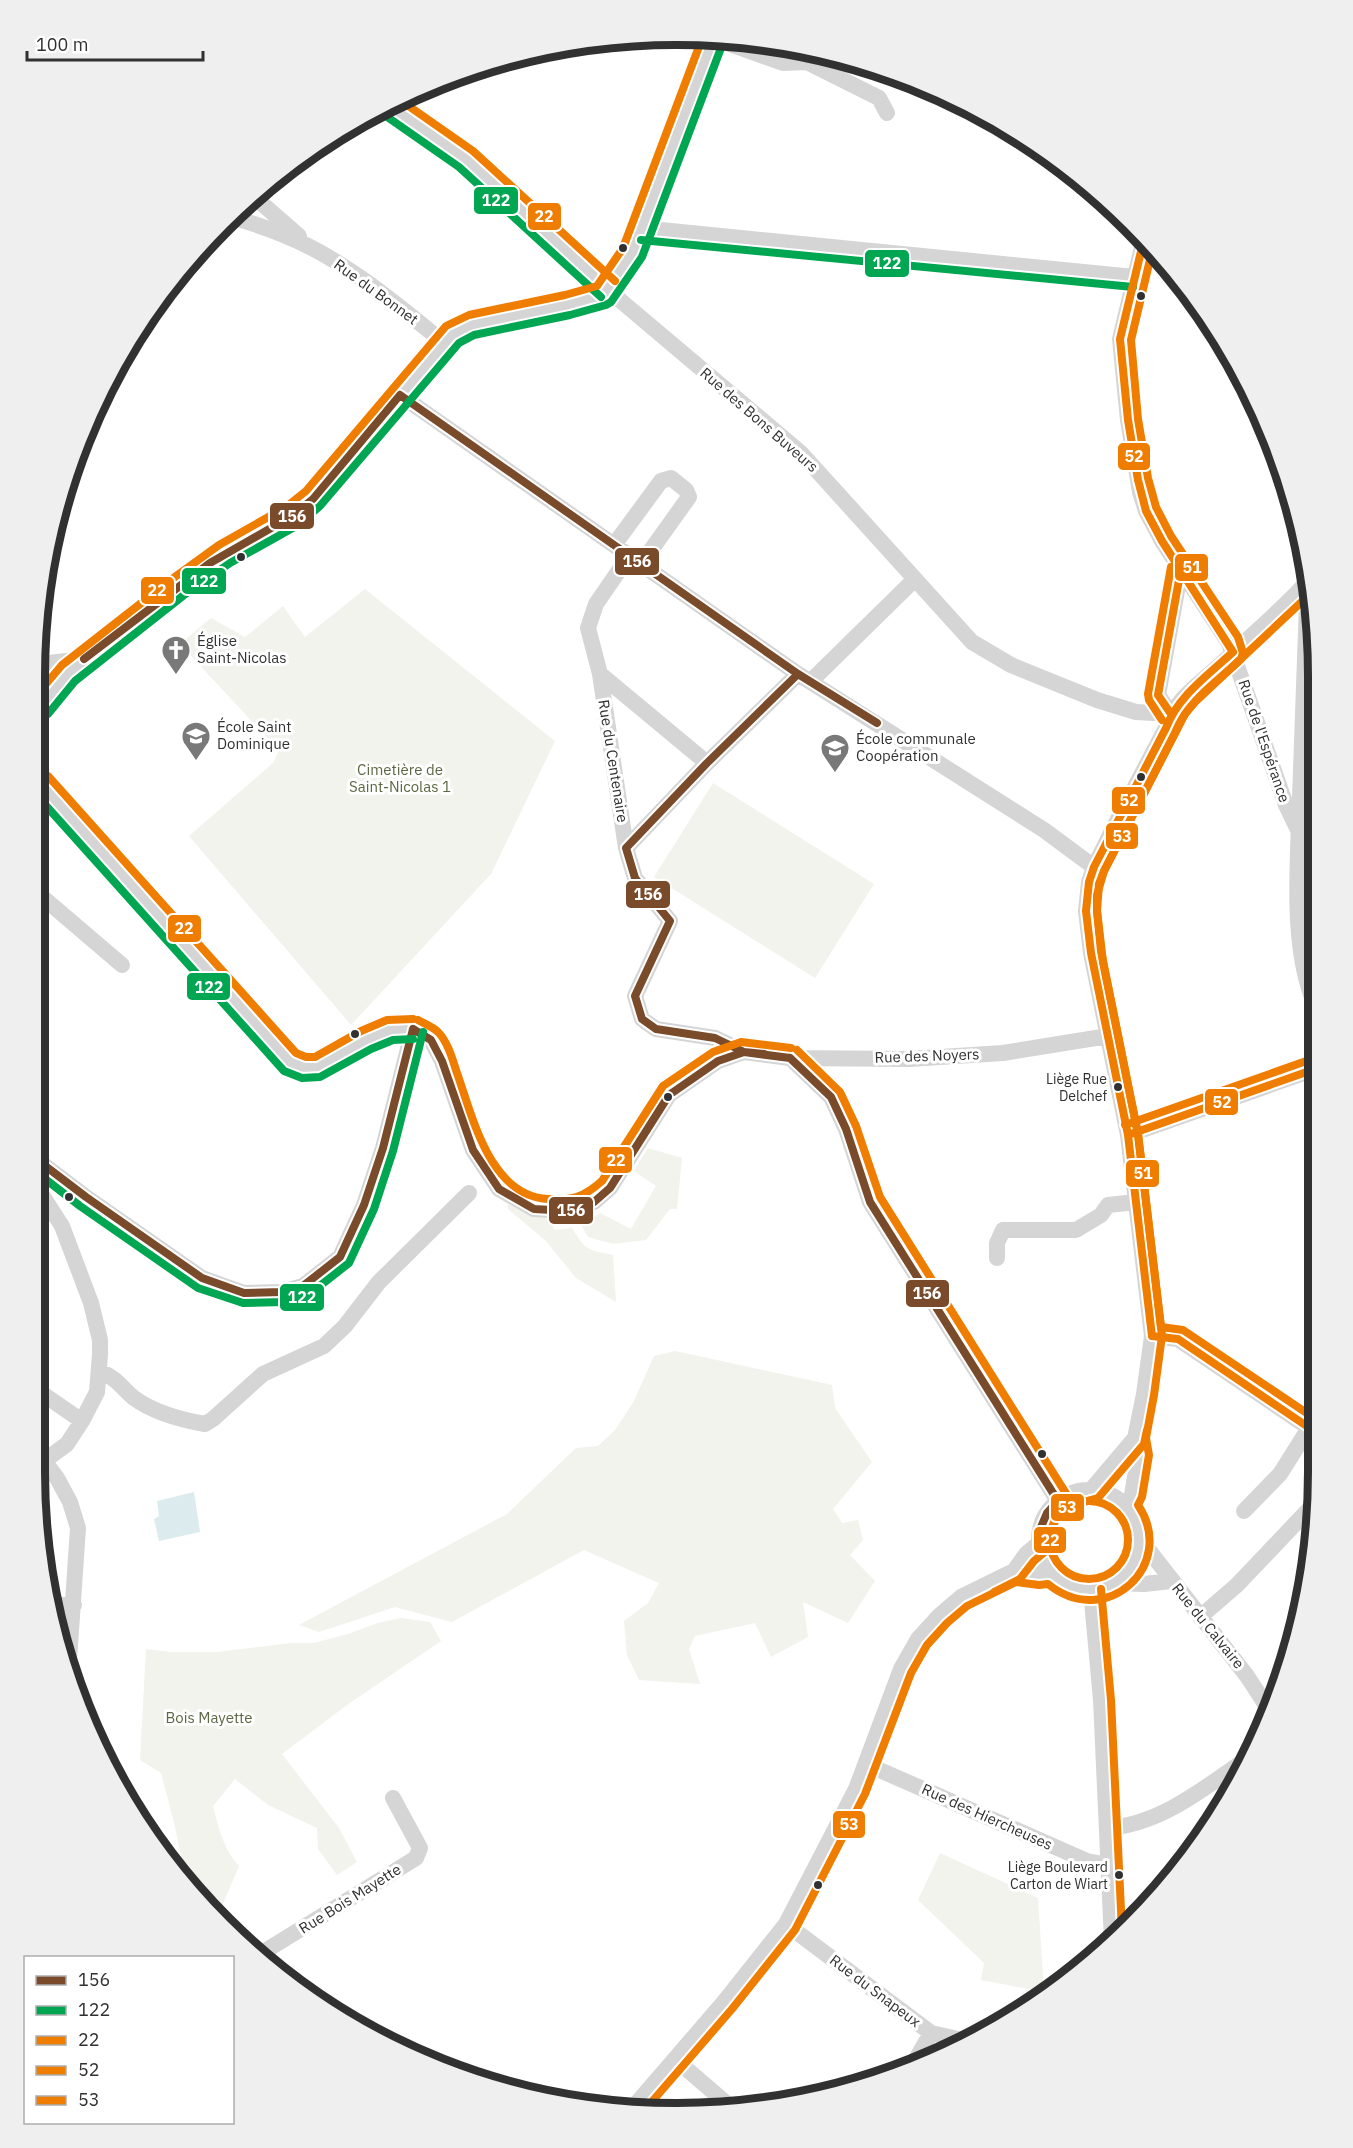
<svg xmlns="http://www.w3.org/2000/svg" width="1353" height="2148" font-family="'IBM Plex Sans',sans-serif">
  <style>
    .green { fill: #f1f3ec }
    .water { fill: #dbebee }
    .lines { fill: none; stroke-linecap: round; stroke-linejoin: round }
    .minor { stroke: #d5d5d5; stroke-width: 16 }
    .bus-1-casing { stroke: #fff; stroke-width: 12 }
    .bus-2-casing { stroke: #fff; stroke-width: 12 }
    .bus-3-casing { stroke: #fff; stroke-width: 12 }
    .bus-4-casing { stroke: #fff; stroke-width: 12 }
    .bus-5-casing { stroke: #fff; stroke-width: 12 }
    .bus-6-casing { stroke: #fff; stroke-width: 12 }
    .bus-1 { stroke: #7a4b2a; stroke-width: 8 }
    .bus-2 { stroke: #00a651; stroke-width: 8 }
    .bus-3 { stroke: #ef7d00; stroke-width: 8 }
    .bus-4 { stroke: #ef7d00; stroke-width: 8 }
    .bus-5 { stroke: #ef7d00; stroke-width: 8 }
    .bus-6 { stroke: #ef7d00; stroke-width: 8 }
    .bus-dot { fill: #313131; stroke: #fff; stroke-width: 2 }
    .labels { text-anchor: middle; stroke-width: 6; stroke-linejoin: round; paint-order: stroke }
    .bus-label { font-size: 14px; fill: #313131; stroke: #fff; text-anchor: end }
    .street-label { font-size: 15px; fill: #313131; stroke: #fff }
    .poi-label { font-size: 15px; fill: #313131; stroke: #fff; text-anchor: start }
    .park-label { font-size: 15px; fill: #5c6842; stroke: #fff }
    .rim { fill: none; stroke: #313131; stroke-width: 8 }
    .line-badge { stroke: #fff; stroke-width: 2 }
    .badge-label { font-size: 16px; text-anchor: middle; font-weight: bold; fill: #fff }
  </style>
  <rect width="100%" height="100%" fill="#fff"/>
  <path class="green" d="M 365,589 L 555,741 L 491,874 L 351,1025 L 189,836 L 273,763 L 278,753 L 271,742 L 180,644 L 211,618 L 245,637 L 283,606 L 305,637 Z
    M 713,783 L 874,884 L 815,978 L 654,877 Z
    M 648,1148 L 682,1158 L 677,1209 L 670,1209 L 646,1240 L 613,1244 L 588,1237 L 582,1226 L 600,1213 L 631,1229 L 656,1186 L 634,1171 Z
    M 507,1202 L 549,1218 L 554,1230 L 572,1228 C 585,1250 588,1250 613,1255 L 616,1302 L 576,1278 L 546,1241 L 508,1209 Z
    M 675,1351 L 832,1385 L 835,1408 L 872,1462 L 833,1509 L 842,1523 L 858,1520 L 863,1540 L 850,1555 L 875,1581 L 848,1623 L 803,1602 L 808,1637 L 771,1657 L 755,1623 L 695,1636 L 689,1649 L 700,1684 L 639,1680 L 627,1655 L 624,1621 L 648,1603 L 659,1583 L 584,1550 L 452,1622 L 395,1607 L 319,1632 L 299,1625 L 507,1514 L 576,1448 L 598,1446 L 615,1430 L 634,1401 L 654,1356 Z
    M 401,1618 L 430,1622 L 441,1641 L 347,1705 L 282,1754 L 339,1828 L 357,1862 L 337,1875 L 318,1849 L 317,1828 L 268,1805 L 235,1779 L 213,1806 C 219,1829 223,1848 239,1866 L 217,1918 L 186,1881 L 174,1822 L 161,1773 L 140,1760 L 146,1649 L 171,1652 L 217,1652 L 291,1643 L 314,1643 L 348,1634 L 378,1623 Z
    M 940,1853 L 1038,1898 L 1044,1992 L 981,1980 L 984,1963 L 918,1900 Z"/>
  <path class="water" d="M 194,1492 L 200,1532 L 159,1541 L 154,1519 L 159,1516 L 157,1501 Z"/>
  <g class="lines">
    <path class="minor" d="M 713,38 L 783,63 L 807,62 L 879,98 L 887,113
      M 389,105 L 466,159 L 621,301 L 801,453 L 972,642 L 1011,665 L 1097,700 L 1136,712 L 1171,714
      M 252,195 L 299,236
      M 231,217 C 249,222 267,228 284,235 C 343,259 394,302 443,342
      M 641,229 L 651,229 L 1134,277
      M 1144,239 L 1120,339 L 1128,420 L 1140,492 L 1146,511 L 1162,541 L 1229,643 L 1286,805 L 1299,832
      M 400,395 L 798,674 L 1044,830 L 1094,867
      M 614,545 L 661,481 L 671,478 L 686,490 L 689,497 L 641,564
      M 1302,587 L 1307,602 C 1305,668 1302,733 1300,798 C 1298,862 1290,947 1315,1005
      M 40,664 L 84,659
      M 600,674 L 707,763
      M 798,674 L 707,763 L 626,848 L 635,878 L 670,921 L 635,996 L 642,1019 L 656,1029 L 715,1038 L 744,1052 L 790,1058 L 909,1059 L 1003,1053 L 1108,1036
      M 811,681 L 915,579
      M 40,707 L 68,673 L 178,587 L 224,554 L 292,516 L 313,499 L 452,334 L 471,325 L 568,305 L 603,295 L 608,289 L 632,253 L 714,36
      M 1171,714 L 1158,695 L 1181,569
      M 40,783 L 290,1062 L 304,1068 L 318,1067 L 366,1040 L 391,1030 L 413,1029
      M 626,848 L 600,674 L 588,628 L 596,604 L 629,556
      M 40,895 L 122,965
      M 413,1029 L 431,1040 L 442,1061 L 473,1150 L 499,1189 L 534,1209 L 569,1211 L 594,1202 L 610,1188 L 669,1095 L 718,1061 L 744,1052
      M 790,1058 L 831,1097 L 846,1129 L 870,1202 L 1058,1501
      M 1128,1135 L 1315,1069
      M 40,1162 L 86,1197 L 202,1278 L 244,1293 L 282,1292 L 303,1286 L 340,1257 L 364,1205 L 383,1148 L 413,1029
      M 40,1192 L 62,1226 L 91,1303 L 100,1340 L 100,1355 L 97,1392 L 82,1421 L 67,1444 L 40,1464
      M 997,1258 L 997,1243 L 1003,1230 L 1076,1230 L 1101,1215 L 1108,1205 L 1136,1202
      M 1152,1336 L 1178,1339 L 1314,1431
      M 100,1372 C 116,1377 122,1388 134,1398 C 153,1412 182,1420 205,1424 L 213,1419 L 263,1374 L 324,1346 L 345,1326 L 379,1282 L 469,1193
      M 40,1392 L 82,1421
      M 45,1462 L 57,1478 L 70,1502 L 78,1528 L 68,1675
      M 1091,1490 L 1135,1438
      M1039 1540a50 50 0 1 1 100 0a50 50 0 1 1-100 0Z
      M 1126,1506 L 1132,1495 L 1139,1453 L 1135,1438 L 1144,1394 L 1152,1336 L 1128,1135 L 1091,953 L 1086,911 L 1089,882 L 1094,867 L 1117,821 L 1166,728 C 1177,697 1196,687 1220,665 C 1249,637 1281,611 1308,581
      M 1244,1511 L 1280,1474 L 1309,1428
      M 1140,1544 L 1147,1548 L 1247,1676 L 1271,1713
      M 1014,1571 L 1040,1575 L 1051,1572
      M 1116,1583 L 1144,1584 L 1171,1581
      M 1091,1590 L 1101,1700 L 1112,1942
      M 51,1605 L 74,1605
      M 1200,1617 L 1237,1585 L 1313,1505
      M 866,1764 L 1087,1861 L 1108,1865
      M 1107,1828 C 1159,1825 1203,1789 1245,1760
      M 786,1924 L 931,2033 L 967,2041
      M 257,1956 L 416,1858 L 420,1848 L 393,1798
      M 675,2059 L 733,2109
      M 911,2068 L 931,2033
      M 630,2111 L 724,2002 L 786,1924 L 856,1789 L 901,1669 L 918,1639 L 940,1615 L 961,1597 L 1014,1571 L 1026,1554 L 1039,1543"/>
    <g class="bus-1-casing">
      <path id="bus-1" d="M 400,395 L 798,674 L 877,723
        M 84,659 L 210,563 L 292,516 L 313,499 L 400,395
        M 413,1029 L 431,1040 L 442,1061 L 473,1150 L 499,1189 L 534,1209 L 569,1211 L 594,1202 L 610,1188 L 669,1095 L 718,1061 L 744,1052 L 764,1054
        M 790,1058 L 744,1052 L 715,1038 L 656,1029 L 642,1019 L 635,996 L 670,921 L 635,878 L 626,848 L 707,763 L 798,674
        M 790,1058 L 831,1097 L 846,1129 L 870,1202 L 1058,1501 L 1047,1513 L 1041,1527
        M 40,1162 L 86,1197 L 202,1278 L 244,1293 L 282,1292 L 303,1286 L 340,1257 L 364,1205 L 383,1148 L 413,1029"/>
    </g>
    <g class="bus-2-casing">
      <path id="bus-2" d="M 383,114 L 459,167 L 601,297
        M 641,240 L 1133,287
        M 48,714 L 75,681 L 184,595 L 230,563 L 298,525 L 320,506 L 459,343 L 474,335 L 570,315 L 606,305 L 611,302 L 642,257 L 724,40
        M 40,799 L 284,1071 L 302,1078 L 320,1077 L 371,1049 L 393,1040 L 413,1039
        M 40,1175 L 80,1206 L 198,1288 L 243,1303 L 283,1302 L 307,1296 L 349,1263 L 374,1209 L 393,1151 L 423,1032"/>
    </g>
    <g class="bus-3-casing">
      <path id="bus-3" d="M 400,100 L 473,151 L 615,281
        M 40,691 L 62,665 L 172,579 L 219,545 L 286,507 L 306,491 L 446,326 L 469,315 L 565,295 L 597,286 L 623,248 L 703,36
        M 48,776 L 296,1053 L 306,1057 L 315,1057 L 361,1031 L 387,1020 L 413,1019
        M 418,1020 C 425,1024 433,1027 438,1032 C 448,1042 453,1061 457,1073 C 473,1118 490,1196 548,1199 C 572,1201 584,1197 602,1181 L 663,1086 L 713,1052 L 741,1042 L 791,1048
        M 797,1050 L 840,1092 L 856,1126 L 880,1197 L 1067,1495
        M1050 1540a39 39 0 1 1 78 0a39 39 0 1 1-78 0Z
        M 1101,1589 L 1111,1700 L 1122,1931"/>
    </g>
    <g class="bus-4-casing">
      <path id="bus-4" d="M 1144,239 L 1120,339 L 1128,420 L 1138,480 L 1146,511 L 1162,541 L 1233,652
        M 1171,714 L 1158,695 L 1181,569
        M 1128,1135 L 1315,1069
        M 1152,1336 L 1128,1135 L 1091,953 L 1086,911 L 1089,882 L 1094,867 L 1166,728 C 1178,696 1208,675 1233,652
        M 1152,1336 L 1178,1339 L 1314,1431"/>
    </g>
    <g class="bus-5-casing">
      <path id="bus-5" d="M 994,1592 L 1020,1579 L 1034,1561 L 1047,1550 L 1051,1530 L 1056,1519 L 1065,1509 L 1072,1505 L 1098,1498 L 1144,1444 L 1147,1430
        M 643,2112 L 732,2009 L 795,1930 L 865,1794 L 911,1673 L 927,1645 L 947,1623 L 967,1606 L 1016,1582 L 1039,1585 L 1048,1584 C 1106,1631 1178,1565 1138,1505 L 1142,1497 L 1149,1455 L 1146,1438 L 1154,1395 L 1162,1336 L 1138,1134 L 1101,951 L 1097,911 L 1099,884 L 1104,871 L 1185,714 L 1196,701 L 1310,594"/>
    </g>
    <g class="bus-6-casing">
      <path id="bus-6" d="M 1153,247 L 1131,340 L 1138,419 L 1148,478 L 1156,507 L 1171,536 L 1238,637 L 1243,653 L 1241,659 C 1217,682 1187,701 1175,733 L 1104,871 L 1097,895 L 1097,911 L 1103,962 L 1138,1134 L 1161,1327 L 1183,1330 L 1314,1418
        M 1162,720 L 1149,700 L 1148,694 L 1171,567
        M 1125,1125 L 1312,1059"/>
    </g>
    <use href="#bus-1" class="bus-1"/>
    <use href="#bus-2" class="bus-2"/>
    <use href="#bus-3" class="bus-3"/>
    <use href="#bus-4" class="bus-4"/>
    <use href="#bus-5" class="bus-5"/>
    <use href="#bus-6" class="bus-6"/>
  </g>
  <defs>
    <g id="church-pin" transform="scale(1.5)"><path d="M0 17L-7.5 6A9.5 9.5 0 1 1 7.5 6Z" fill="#797979" stroke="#fff"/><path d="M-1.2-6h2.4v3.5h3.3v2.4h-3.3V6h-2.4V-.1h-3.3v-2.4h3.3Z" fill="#fff"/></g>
    <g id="school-pin" transform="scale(1.5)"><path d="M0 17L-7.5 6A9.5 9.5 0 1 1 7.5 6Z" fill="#797979" stroke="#fff"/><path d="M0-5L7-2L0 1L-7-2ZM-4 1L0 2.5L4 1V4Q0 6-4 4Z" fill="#fff"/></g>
  </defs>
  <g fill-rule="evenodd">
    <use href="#church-pin" x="176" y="650"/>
    <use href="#school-pin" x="196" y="736"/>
    <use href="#school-pin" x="835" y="748"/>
  </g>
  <g class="bus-dot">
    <circle cx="623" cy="248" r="5"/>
    <circle cx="1141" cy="296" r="5"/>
    <circle cx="241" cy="557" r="5"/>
    <circle cx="1141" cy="777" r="5"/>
    <circle cx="355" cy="1034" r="5"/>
    <circle cx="1118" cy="1087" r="5"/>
    <circle cx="668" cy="1097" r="5"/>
    <circle cx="69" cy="1197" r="5"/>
    <circle cx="1042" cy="1454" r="5"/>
    <circle cx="1119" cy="1875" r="5"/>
    <circle cx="818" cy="1885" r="5"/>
  </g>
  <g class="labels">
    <g class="bus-label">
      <text x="1107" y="1084">Liège Rue<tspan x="1107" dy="17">Delchef</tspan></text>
      <text x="1108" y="1872">Liège Boulevard<tspan x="1108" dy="17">Carton de Wiart</tspan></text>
    </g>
    <g class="street-label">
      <text transform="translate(376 292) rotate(36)" y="5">Rue du Bonnet</text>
      <text transform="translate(759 420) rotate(41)" y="5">Rue des Bons Buveurs</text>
      <text transform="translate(1264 741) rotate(71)" y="5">Rue de l'Espérance</text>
      <text transform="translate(613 761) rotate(81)" y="5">Rue du Centenaire</text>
      <text transform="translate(927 1056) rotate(-2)" y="5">Rue des Noyers</text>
      <text transform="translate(1208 1626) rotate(51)" y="5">Rue du Calvaire</text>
      <text transform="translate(987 1817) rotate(24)" y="5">Rue des Hiercheuses</text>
      <text transform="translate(350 1899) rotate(-32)" y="5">Rue Bois Mayette</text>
      <text transform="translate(875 1991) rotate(37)" y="5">Rue du Snapeux</text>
    </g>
    <g class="poi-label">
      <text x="197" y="646">Église<tspan x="197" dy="17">Saint-Nicolas</tspan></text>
      <text x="217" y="732">École Saint<tspan x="217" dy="17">Dominique</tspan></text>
      <text x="856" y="744">École communale<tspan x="856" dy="17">Coopération</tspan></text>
    </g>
    <g class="park-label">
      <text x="400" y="775">Cimetière de<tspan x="400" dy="17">Saint-Nicolas 1</tspan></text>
      <text x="209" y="1723">Bois Mayette</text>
    </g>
  </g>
  <path d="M0 0H1353V2148H0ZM676 45H677A631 631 0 0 1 1308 676V1472A631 631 0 0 1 677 2103H676A631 631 0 0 1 45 1472V676A631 631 0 0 1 676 45Z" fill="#efefef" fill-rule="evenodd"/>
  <path class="rim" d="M676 45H677A631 631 0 0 1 1308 676V1472A631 631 0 0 1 677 2103H676A631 631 0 0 1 45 1472V676A631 631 0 0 1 676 45Z"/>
  <g class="line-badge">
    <rect x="473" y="186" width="46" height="29" rx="6" fill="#00a651"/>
    <rect x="527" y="202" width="35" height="29" rx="6" fill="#ef7d00"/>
    <rect x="864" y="249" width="46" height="29" rx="6" fill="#00a651"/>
    <rect x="1117" y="442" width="34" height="29" rx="6" fill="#ef7d00"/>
    <rect x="269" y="502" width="46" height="28" rx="6" fill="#7a4b2a"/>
    <rect x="614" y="547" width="46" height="29" rx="6" fill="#7a4b2a"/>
    <rect x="1174" y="553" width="35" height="29" rx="6" fill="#ef7d00"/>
    <rect x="181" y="567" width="46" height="28" rx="6" fill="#00a651"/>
    <rect x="140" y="576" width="35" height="29" rx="6" fill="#ef7d00"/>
    <rect x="1111" y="786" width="35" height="29" rx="6" fill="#ef7d00"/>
    <rect x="1105" y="822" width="34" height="28" rx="6" fill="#ef7d00"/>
    <rect x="625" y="880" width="46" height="29" rx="6" fill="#7a4b2a"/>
    <rect x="167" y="914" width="35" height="29" rx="6" fill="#ef7d00"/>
    <rect x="186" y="972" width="45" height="29" rx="6" fill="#00a651"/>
    <rect x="1204" y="1088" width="35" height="28" rx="6" fill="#ef7d00"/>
    <rect x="598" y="1146" width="35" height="28" rx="6" fill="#ef7d00"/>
    <rect x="1125" y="1159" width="35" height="29" rx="6" fill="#ef7d00"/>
    <rect x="548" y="1196" width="46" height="29" rx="6" fill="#7a4b2a"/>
    <rect x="905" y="1279" width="45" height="29" rx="6" fill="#7a4b2a"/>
    <rect x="279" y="1283" width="46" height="29" rx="6" fill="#00a651"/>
    <rect x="1050" y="1493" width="35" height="29" rx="6" fill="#ef7d00"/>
    <rect x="1033" y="1526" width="34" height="28" rx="6" fill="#ef7d00"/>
    <rect x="832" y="1810" width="34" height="29" rx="6" fill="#ef7d00"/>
  </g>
  <g class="badge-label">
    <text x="496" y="206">122</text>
    <text x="544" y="222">22</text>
    <text x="887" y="269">122</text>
    <text x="1134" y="462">52</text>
    <text x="292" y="522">156</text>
    <text x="637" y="567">156</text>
    <text x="1192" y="573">51</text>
    <text x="204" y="587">122</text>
    <text x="157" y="596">22</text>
    <text x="1129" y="806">52</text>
    <text x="1122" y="842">53</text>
    <text x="648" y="900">156</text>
    <text x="184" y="934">22</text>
    <text x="209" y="993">122</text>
    <text x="1222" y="1108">52</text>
    <text x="616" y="1166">22</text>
    <text x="1143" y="1179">51</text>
    <text x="571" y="1216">156</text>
    <text x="927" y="1299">156</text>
    <text x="302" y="1303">122</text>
    <text x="1067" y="1513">53</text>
    <text x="1050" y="1546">22</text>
    <text x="849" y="1830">53</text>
  </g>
  <rect x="24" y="1956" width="210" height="168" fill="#ffffff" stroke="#adadad" stroke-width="1.5"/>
  <rect x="36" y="1976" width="30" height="9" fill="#7a4b2a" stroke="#adadad" stroke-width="1.5"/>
  <text x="78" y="1986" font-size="18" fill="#313131">156</text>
  <rect x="36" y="2006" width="30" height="9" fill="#00a651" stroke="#adadad" stroke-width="1.5"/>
  <text x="78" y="2016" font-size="18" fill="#313131">122</text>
  <rect x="36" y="2036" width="30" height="9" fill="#ef7d00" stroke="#adadad" stroke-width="1.5"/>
  <text x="78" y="2046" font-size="18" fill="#313131">22</text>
  <rect x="36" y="2066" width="30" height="9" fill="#ef7d00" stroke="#adadad" stroke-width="1.5"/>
  <text x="78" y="2076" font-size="18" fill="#313131">52</text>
  <rect x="36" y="2096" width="30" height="9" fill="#ef7d00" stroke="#adadad" stroke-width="1.5"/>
  <text x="78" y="2106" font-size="18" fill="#313131">53</text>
  <path d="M27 51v9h176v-9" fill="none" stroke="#313131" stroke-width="3"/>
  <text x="36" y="51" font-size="18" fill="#313131" stroke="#ffffff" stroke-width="4.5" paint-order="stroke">100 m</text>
</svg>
